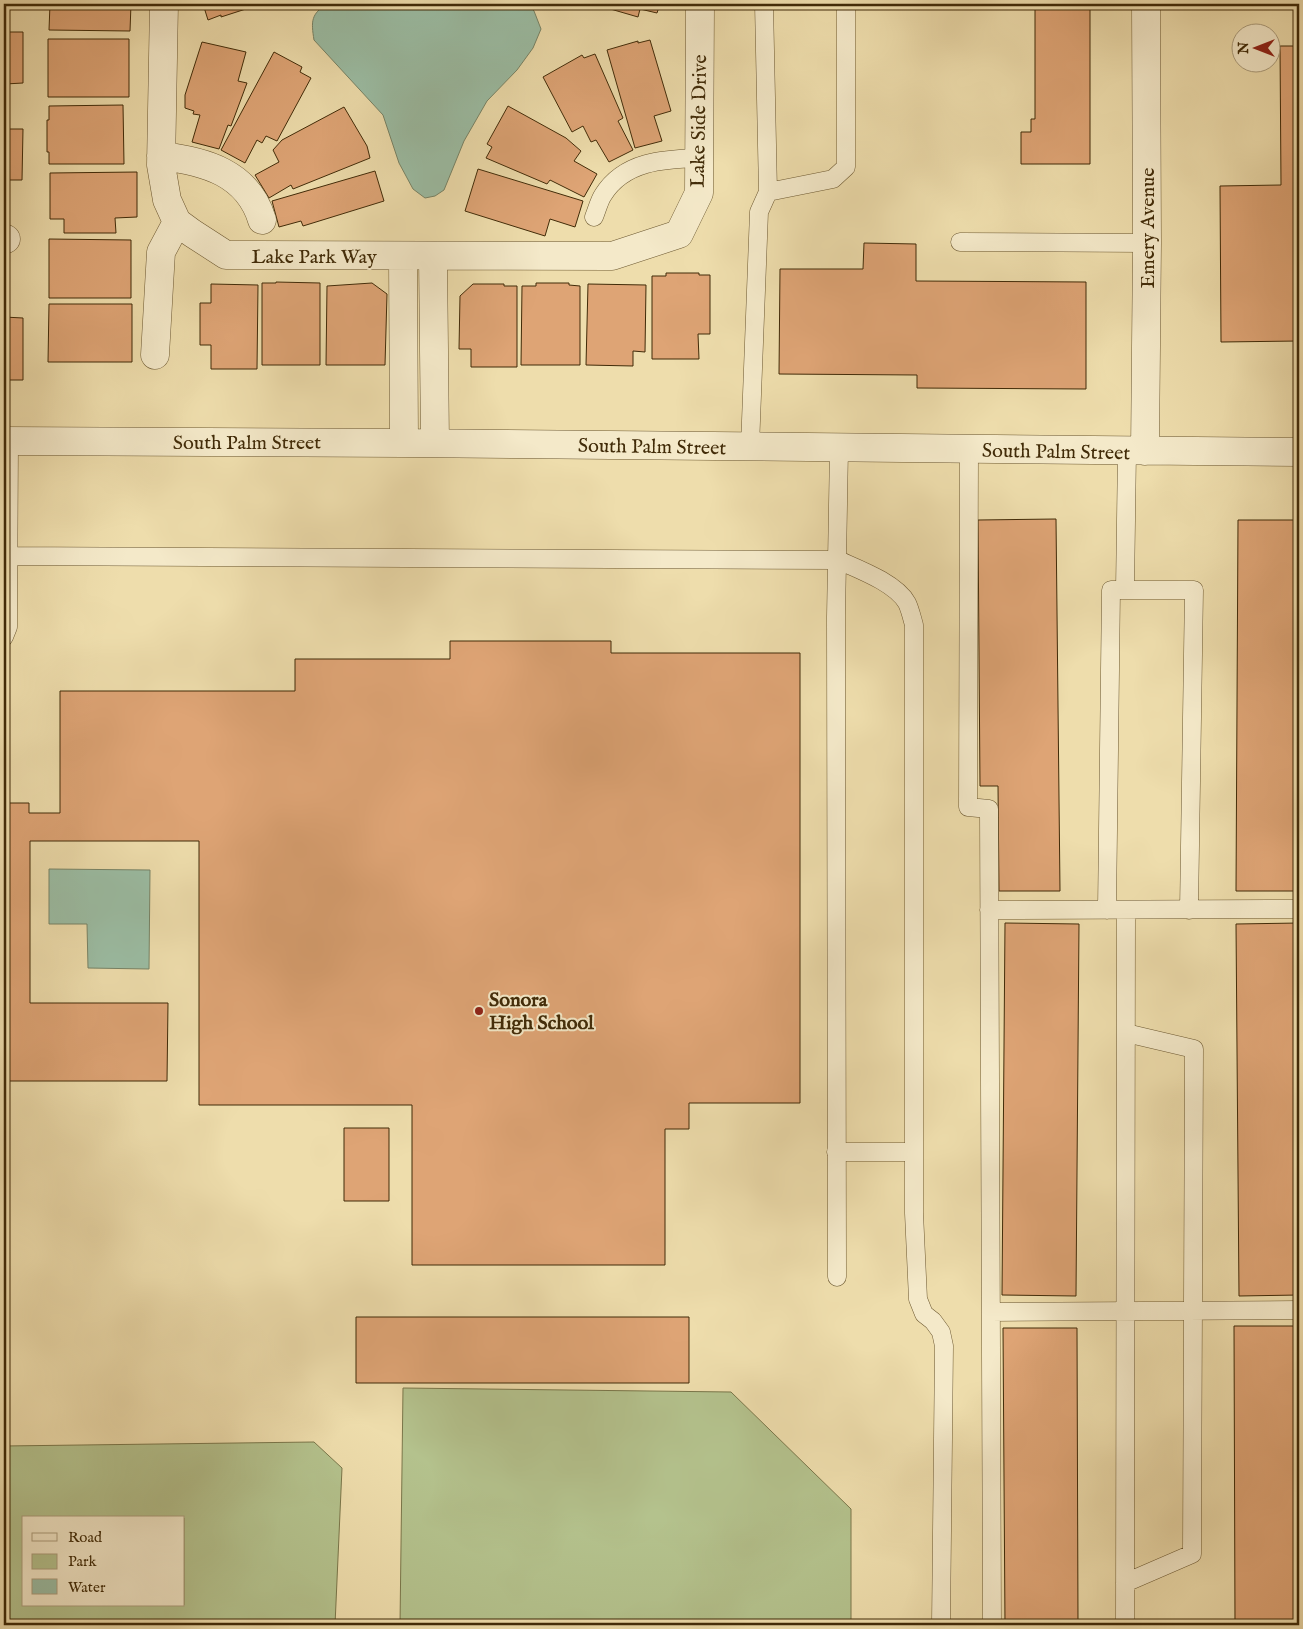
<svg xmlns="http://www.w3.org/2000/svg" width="1303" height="1629" font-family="'IM FELL English',serif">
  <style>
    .green { fill: #b4c28d; stroke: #7a764a; fill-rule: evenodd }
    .water { fill: #9bbda4; stroke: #778366 }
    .building { fill: #dea475; stroke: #412b08 }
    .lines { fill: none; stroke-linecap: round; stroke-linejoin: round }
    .service-casing { stroke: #6c5831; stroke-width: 19 }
    .minor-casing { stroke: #6c5831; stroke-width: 29 }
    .service { stroke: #f4e9c9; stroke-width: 18 }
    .minor { stroke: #f4e9c9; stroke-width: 28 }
    .poi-dot { fill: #8f2418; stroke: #f4e9c9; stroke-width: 2 }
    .labels { text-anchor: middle; stroke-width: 4; stroke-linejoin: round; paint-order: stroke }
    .street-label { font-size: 20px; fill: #412b08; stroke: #f4e9c9 }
    .poi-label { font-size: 20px; font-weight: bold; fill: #412b08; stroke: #f4e9c9; text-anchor: start }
  </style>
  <rect width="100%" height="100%" fill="#eeddac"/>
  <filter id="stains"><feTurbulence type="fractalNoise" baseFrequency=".004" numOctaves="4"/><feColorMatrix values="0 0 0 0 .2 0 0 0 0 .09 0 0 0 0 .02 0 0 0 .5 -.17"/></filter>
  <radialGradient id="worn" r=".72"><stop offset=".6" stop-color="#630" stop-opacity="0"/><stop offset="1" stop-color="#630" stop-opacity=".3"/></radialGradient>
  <path class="green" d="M 403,1388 L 731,1392 L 851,1509 L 851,1625 L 400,1625 Z
    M 314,1442 L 342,1468 L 335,1625 L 4,1625 L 4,1446 ZM 24,1518 L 184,1518 L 184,1605 L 24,1605 Z"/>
  <path class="water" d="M 327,4 L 528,4 L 534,11 L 541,29 L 533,48 L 517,70 L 487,101 L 464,141 L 444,190 L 435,196 L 425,198 L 413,189 L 399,163 L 383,115 L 314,40 C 311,21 311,14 327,4 Z
    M 49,869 L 150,870 L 149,969 L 88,968 L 87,924 L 49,924 Z"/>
  <path class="building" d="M 50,4 L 131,4 L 130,31 L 49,30 Z
    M 203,4 L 251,4 L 252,7 L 221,17 L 221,15 L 208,20 Z
    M 608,4 L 660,4 L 657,13 L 640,9 L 638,17 L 607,8 Z
    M 1035,4 L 1090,4 L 1090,164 L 1021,164 L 1021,132 L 1031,132 L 1031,119 L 1035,119 Z
    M 4,32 L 23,32 L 23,83 L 5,84 Z
    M 48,39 L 129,39 L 129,97 L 48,97 Z
    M 650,40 L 671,111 L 654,116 L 662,141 L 635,148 L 607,50 L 638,41 L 638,43 Z
    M 202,42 L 246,52 L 238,81 L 247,83 L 231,126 L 228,125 L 219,149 L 192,142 L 200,115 L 193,114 L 194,111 L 185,108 L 185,95 Z
    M 1280,46 L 1299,46 L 1299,341 L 1221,342 L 1220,186 L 1281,185 Z
    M 274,52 L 302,67 L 300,72 L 311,78 L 277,141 L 266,136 L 262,143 L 257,140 L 245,163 L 221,150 Z
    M 595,54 L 623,118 L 618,121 L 633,150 L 609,162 L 596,140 L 591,142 L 583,126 L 572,132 L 543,77 L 582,55 L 584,58 Z
    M 123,105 L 124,164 L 49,164 L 49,152 L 47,152 L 47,120 L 49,120 L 49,106 Z
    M 508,106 L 566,138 L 581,151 L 574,161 L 597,174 L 584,197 L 550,180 L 547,184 L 486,158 L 492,147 L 487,144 Z
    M 344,107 L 367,146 L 370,158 L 293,189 L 291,185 L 269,198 L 255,175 L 279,162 L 273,150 L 282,140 Z
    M 4,129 L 23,129 L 22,180 L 4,180 Z
    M 478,169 L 583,201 L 575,227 L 550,219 L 545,236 L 465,211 Z
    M 375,171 L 384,201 L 303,226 L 301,221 L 279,227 L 272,201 Z
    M 137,172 L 137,217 L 115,218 L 116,233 L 64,233 L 64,219 L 50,219 L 50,173 Z
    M 49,239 L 131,240 L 131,298 L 49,298 Z
    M 864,243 L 916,244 L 916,281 L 1086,282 L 1086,389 L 917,388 L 917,375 L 779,374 L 780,269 L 863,269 Z
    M 666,273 L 699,273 L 699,275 L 710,275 L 710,334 L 698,334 L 699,359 L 652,359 L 652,276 L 666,276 Z
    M 276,282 L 320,283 L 320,365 L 262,365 L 262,283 L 276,283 Z
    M 372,283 L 387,294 L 385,365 L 326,365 L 327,286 Z
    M 536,283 L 569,283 L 569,285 L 580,286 L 580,365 L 521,365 L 522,286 L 536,286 Z
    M 211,284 L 258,285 L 257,369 L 211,369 L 211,345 L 200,345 L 200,303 L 211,303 Z
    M 473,284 L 504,284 L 504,286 L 517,286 L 517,367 L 471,367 L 471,349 L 459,349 L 460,296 Z
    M 588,284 L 646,285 L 645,352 L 633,351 L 633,366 L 586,365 Z
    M 49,304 L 132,304 L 132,362 L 48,362 Z
    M 4,317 L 23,318 L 23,380 L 4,380 Z
    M 1056,519 L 1060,891 L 999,891 L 998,786 L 980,786 L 978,520 Z
    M 1238,520 L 1299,520 L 1299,891 L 1236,891 Z
    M 450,641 L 611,641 L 611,653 L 800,653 L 800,1103 L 689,1103 L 689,1129 L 665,1129 L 665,1265 L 412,1265 L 412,1105 L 199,1105 L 199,841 L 30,841 L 30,1003 L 168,1003 L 167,1081 L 4,1081 L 4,803 L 29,803 L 29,813 L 60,813 L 60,691 L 295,691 L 295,659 L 450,659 Z
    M 1005,923 L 1079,924 L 1076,1296 L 1002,1295 Z
    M 1299,923 L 1299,1295 L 1239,1296 L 1236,924 Z
    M 344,1128 L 389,1128 L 389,1201 L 344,1201 Z
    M 356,1317 L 689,1317 L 689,1383 L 356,1383 Z
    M 1234,1326 L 1299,1326 L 1299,1625 L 1235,1625 Z
    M 1003,1328 L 1077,1328 L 1078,1625 L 1005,1625 Z"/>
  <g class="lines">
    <g class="service-casing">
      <path id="service" d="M 768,192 L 833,179 L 846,167 L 846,4
        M 594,217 C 597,210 599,201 603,195 C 624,161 664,159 699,158
        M 960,242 L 1147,243
        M 750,447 L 759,212 L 768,192 L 764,4
        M 969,450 L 968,807 L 989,809 L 992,1625
        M 4,556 L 838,560 C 858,569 896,583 907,603 C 910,609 912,618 914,625 L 914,1152
        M 1125,590 L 1127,451
        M 4,637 L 8,627 L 9,441
        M 989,910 L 1299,909
        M 1107,910 L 1111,590 L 1194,590 L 1189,910
        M 836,1152 L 914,1152 L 914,1213 L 918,1299 L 924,1314 L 933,1321 L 941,1332 L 944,1346 L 941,1625
        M 837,1277 L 836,617 L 839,449
        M 991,1312 L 1299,1310
        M 1125,1583 L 1192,1554 L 1194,1049 L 1126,1033
        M 1125,1625 L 1126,910"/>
    </g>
    <g class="minor-casing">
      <path id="minor" d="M 164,4 L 161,165 L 167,200 L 177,222 L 192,233 L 226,255 L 612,256 L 679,234 L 699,193 L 700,4
        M 161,156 C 205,161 248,173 262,220
        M 4,239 L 6,239
        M 403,256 L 404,443
        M 433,257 L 435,443
        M 155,355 L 161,252 L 177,222
        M 4,441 L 404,443 L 1299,452
        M 1145,451 L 1147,243 L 1146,4"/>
    </g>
    <use href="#service" class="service"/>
    <use href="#minor" class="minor"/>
  </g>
  <circle class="poi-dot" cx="479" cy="1011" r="5"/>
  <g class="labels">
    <g class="street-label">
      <text transform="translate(698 121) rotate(-89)" y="7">Lake Side Drive</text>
      <text transform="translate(1147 228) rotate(-90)" y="7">Emery Avenue</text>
      <text x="314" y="263">Lake Park Way</text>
      <text x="247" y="449">South Palm Street</text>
      <text transform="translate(652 446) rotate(1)" y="7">South Palm Street</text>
      <text transform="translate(1056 451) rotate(1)" y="7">South Palm Street</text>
    </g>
    <g class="poi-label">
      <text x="489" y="1006">Sonora<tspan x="489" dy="23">High School</tspan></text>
    </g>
  </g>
  <rect width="1303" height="1629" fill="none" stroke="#eeddac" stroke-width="20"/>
  <rect x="5" y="5" width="1293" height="1619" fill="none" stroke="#412b08" stroke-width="2.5"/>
  <rect x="10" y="10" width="1283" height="1609" fill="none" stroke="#412b08"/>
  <rect x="22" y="1516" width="162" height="90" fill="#f4e9c9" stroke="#ac9d7c"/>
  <rect x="32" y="1533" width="25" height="8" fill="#f4e9c9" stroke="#ac9d7c"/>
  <text x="68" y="1542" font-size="15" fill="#412b08">Road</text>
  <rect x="32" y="1554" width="25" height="15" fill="#b4c28d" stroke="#ac9d7c"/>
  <text x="68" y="1566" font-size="15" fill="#412b08">Park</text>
  <rect x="32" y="1579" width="25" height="15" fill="#9bbda4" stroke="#ac9d7c"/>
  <text x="68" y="1592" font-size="15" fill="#412b08">Water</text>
  <g transform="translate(1256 48) rotate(270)"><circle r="24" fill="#f4e9c9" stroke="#ac9d7c"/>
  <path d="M0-4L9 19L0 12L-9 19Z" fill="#8f2418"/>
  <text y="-8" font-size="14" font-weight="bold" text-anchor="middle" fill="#412b08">N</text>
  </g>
  <rect width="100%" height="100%" filter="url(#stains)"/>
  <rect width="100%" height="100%" fill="url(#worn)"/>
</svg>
